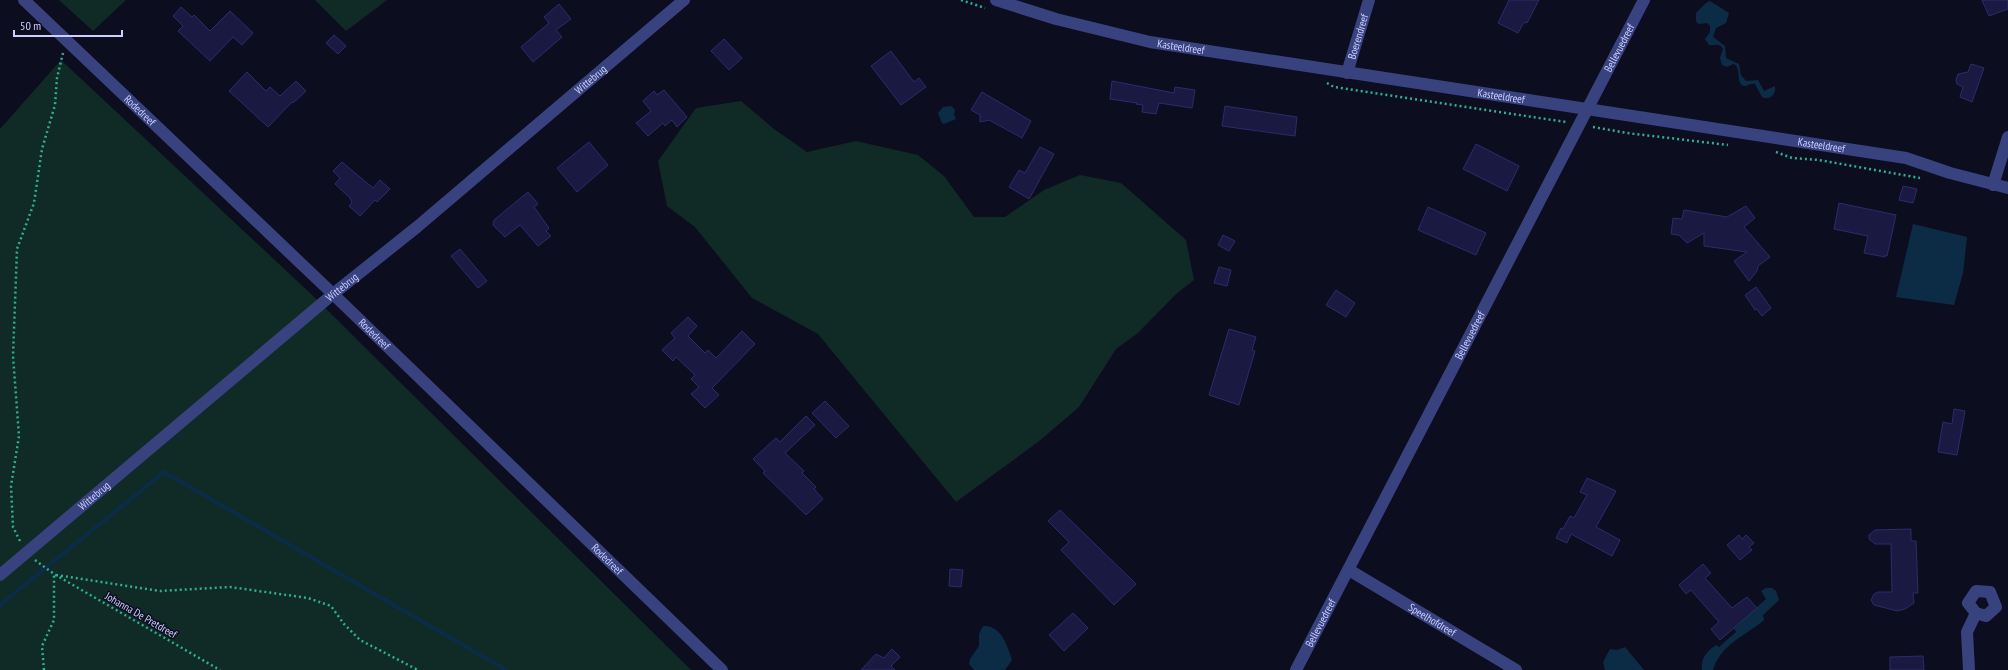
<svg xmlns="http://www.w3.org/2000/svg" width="2008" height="670" font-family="'PT Sans Narrow',sans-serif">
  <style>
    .green { fill: #102a25 }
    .water { fill: #0c2c45 }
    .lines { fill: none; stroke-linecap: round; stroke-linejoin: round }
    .stream { stroke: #0c2c45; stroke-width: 4.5 }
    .building { fill: #1a1941; stroke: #2d2b6d }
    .path { stroke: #2eb193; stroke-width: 2.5; stroke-dasharray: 2 3; stroke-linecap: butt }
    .minor { stroke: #38427f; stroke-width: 12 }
    .labels { text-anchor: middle; stroke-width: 3; stroke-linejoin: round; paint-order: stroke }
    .street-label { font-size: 11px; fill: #cdd0ff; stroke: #0d0d20 }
  </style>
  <rect width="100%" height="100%" fill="#0d0d20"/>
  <path class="green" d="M 59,0 L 126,0 L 93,31 Z
    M 315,0 L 387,0 L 346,31 Z
    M 61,60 L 310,293 L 691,670 L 0,670 L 0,129 Z
    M 741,101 L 774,129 L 807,152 L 856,141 L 918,155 L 944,176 L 974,217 L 1005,217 L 1044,190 L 1080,175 L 1121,183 L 1186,240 L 1194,280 L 1176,294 L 1138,333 L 1116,349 L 1079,407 L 1038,442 L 956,502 L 818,334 L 752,298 L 695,227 L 667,206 L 658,161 L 696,108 Z"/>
  <path class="water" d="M 1710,1 L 1729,13 L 1726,23 L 1716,28 L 1713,37 L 1725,46 L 1726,58 L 1739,64 L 1741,75 L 1746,81 L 1758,80 L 1764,91 L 1775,86 L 1775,91 C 1773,97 1768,100 1762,97 L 1755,84 C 1751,83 1748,86 1745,86 C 1735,85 1742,69 1734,64 L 1727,67 L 1722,65 L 1720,58 L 1723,49 C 1719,42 1716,46 1709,45 L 1705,39 L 1710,32 L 1710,26 L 1707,23 L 1698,24 L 1696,21 L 1696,13 L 1706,3 Z
    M 951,106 L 955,110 L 954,115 L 956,119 L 944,124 L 942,123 L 938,113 L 943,107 Z
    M 1913,224 L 1967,237 L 1963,273 L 1954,305 L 1896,297 Z
    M 1766,588 L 1772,588 L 1776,591 L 1779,600 L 1763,615 L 1764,620 C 1745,636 1721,644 1713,670 L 1702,670 C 1700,659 1707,651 1716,645 L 1719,647 L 1736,632 L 1734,628 L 1766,599 L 1761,591 Z
    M 983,626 C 1001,625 1007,645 1012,660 L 1005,670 L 974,670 L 969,664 L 970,659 L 979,646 L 979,634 Z
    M 1625,647 L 1644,670 L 1605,670 L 1603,662 L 1610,649 L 1617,650 Z"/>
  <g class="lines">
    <path class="stream" d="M 0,605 L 164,472 L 506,670"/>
  </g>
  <path class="building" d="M 1509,0 L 1539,0 L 1527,23 L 1525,22 L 1523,24 L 1518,33 L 1498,23 Z
    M 1982,0 L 2008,0 L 2008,9 L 1989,16 Z
    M 559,4 L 571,19 L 556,30 L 562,37 L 533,62 L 521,47 L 549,23 L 544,17 Z
    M 181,7 L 192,17 L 194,15 L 210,31 L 230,11 L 253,33 L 242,45 L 233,37 L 210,61 L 178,31 L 183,26 L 173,16 Z
    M 334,35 L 346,46 L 338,54 L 326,43 Z
    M 724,39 L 742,58 L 729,70 L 711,51 Z
    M 891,51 L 914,82 L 919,78 L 926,87 L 901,105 L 871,66 Z
    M 1971,64 L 1984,68 L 1972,102 L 1960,97 L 1963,87 L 1957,84 L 1956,80 L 1958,74 L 1968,72 Z
    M 247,72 L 266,91 L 270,87 L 280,96 L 296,81 L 306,91 L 293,103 L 292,102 L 268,127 L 229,91 Z
    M 1112,81 L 1174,93 L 1175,87 L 1195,90 L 1192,108 L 1159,103 L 1156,114 L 1142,112 L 1143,105 L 1136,104 L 1137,103 L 1110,99 Z
    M 664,90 L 687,117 L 677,127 L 672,120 L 665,126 L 663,123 L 648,136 L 636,123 L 651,111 L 643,101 L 654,91 L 657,95 Z
    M 982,92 L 1031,121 L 1022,138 L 989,120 L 980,122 L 980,115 L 971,110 Z
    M 1225,106 L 1297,117 L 1295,136 L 1222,126 Z
    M 589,142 L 608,165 L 577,192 L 557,168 Z
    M 1476,144 L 1519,166 L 1507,191 L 1463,169 Z
    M 1040,147 L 1054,154 L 1029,199 L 1009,187 L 1019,170 L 1025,173 Z
    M 342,162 L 373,188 L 380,180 L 390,189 L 377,202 L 375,200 L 360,216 L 349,206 L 352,203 L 350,198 L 335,184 L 340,178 L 333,171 Z
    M 1903,186 L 1917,189 L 1913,203 L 1899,200 Z
    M 528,192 L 538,204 L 534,207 L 549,228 L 546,231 L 551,236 L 538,246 L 520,225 L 505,237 L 493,225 L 494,220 Z
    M 1839,203 L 1896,215 L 1887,256 L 1885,255 L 1885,257 L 1864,253 L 1868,236 L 1834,229 Z
    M 1746,206 L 1755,218 L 1744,227 L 1770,257 L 1758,266 L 1757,271 L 1749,281 L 1734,261 L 1747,252 L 1704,246 L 1704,233 L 1687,243 L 1679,235 L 1671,234 L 1673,218 L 1682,219 L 1684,210 L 1727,217 Z
    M 1428,207 L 1486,233 L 1476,255 L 1418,230 Z
    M 1223,235 L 1235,241 L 1229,251 L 1218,245 Z
    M 460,249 L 487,281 L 478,288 L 451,256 Z
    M 1219,267 L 1231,270 L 1227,286 L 1214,283 Z
    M 1756,287 L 1771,308 L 1762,316 L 1757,309 L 1755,310 L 1745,295 Z
    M 1336,290 L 1355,303 L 1346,317 L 1326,305 Z
    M 688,317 L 697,326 L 688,336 L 705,353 L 708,350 L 716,358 L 742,331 L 755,344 L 712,388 L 719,395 L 705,408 L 691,394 L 699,387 L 691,379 L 695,375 L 676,357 L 673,361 L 662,350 L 675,338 L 671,333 Z
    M 1229,329 L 1256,337 L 1252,350 L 1255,351 L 1239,405 L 1209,395 Z
    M 825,401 L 849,426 L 836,438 L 812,413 Z
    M 1954,409 L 1965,411 L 1957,455 L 1938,452 L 1943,422 L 1952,424 Z
    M 806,416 L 815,425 L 785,453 L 804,471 L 802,473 L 816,487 L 814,489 L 823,499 L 806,515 L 763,473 L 765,471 L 753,459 L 776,438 L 780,442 Z
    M 1587,478 L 1616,491 L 1596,527 L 1620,540 L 1612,556 L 1571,534 L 1567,543 L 1556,538 L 1561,528 L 1563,529 L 1570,516 L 1574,518 L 1587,495 L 1580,492 Z
    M 1060,510 L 1136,584 L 1114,605 L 1061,550 L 1069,542 L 1048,521 Z
    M 1911,529 L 1911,541 L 1916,541 L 1918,593 L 1913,593 L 1914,603 L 1905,609 L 1897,611 L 1874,605 L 1871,600 L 1874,594 L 1878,592 L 1892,592 L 1891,544 L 1875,544 L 1869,539 L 1869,535 L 1875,530 Z
    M 1739,535 L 1742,539 L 1746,535 L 1754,543 L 1749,547 L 1752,550 L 1740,560 L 1727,545 Z
    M 1703,564 L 1711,573 L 1705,578 L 1732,608 L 1747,597 L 1757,608 L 1720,640 L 1711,629 L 1719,622 L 1691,590 L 1686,594 L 1679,585 Z
    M 950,569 L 963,570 L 961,587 L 949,586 Z
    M 1073,613 L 1088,628 L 1064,651 L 1049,635 Z
    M 892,649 L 900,657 L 891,666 L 895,670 L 861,670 L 876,654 L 884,658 Z
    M 1923,656 L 1924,670 L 1890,670 L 1890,657 Z"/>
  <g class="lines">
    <path class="path" d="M 961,0 L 985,8
      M 1327,83 L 1334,87 L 1566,122
      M 1593,127 L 1627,133 L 1728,145
      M 1776,152 L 1792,158 L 1819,160 L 1920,178
      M 20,541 L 13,527 L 11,486 L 19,436 L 13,356 L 17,249 L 34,203 L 42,149 L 55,105 L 57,78 L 63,53
      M 35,560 L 54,574 L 220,670
      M 56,575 L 160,591 L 230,587 L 308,598 L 331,606 L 344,624 L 360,640 L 418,670
      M 44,670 L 42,646 L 54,620 L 54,574"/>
    <g class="minor">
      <path id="s1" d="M 24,0 L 333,294 L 722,670"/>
      <path id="s2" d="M 996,0 L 1056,19 L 1150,42 L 1906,158 L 1950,173 L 2008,188"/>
      <path id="s3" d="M 1347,73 L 1369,0"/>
      <path d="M 1993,185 L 2008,137"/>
      <path id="s4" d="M 1349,570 L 1516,670"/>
      <path id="s5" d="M 0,575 L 333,294 L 417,227 L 684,0"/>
      <path d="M 1976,591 L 1990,592 L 1996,607 L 1986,616 L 1976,613 L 1968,603 Z"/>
      <path id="s6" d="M 1296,670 L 1644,0"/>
      <path d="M 1969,670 L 1967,632 L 1976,613"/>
    </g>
  </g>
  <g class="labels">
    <g class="street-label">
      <text dy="4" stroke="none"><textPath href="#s3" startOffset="38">Boerendreef</textPath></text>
      <text dy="4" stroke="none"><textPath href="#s2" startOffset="191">Kasteeldreef</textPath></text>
      <text dy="4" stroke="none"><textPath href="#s6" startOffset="701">Bellevuedreef</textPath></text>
      <text dy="4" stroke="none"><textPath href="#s5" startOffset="771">Wittebrug</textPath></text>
      <text dy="4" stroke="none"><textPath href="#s2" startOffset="515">Kasteeldreef</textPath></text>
      <text dy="4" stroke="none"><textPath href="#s1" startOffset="160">Rodedreef</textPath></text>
      <text dy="4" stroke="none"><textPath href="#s2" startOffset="839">Kasteeldreef</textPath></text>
      <text dy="4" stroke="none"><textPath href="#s5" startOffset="447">Wittebrug</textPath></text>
      <text dy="4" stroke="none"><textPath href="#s1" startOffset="484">Rodedreef</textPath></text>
      <text dy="4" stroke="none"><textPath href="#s6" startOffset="377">Bellevuedreef</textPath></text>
      <text dy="4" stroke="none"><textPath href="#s5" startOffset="123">Wittebrug</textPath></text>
      <text dy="4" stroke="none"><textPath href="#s1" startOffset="808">Rodedreef</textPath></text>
      <text transform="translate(141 615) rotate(30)" y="4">Johanna De Pretdreef</text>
      <text dy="4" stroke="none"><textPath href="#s4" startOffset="97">Speelhofdreef</textPath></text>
      <text dy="4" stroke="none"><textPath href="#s6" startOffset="53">Bellevuedreef</textPath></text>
    </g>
  </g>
  <path d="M14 30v6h108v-6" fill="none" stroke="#cdd0ff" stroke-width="2"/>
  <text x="20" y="30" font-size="12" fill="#cdd0ff" stroke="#0d0d20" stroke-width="3" paint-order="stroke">50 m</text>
</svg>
